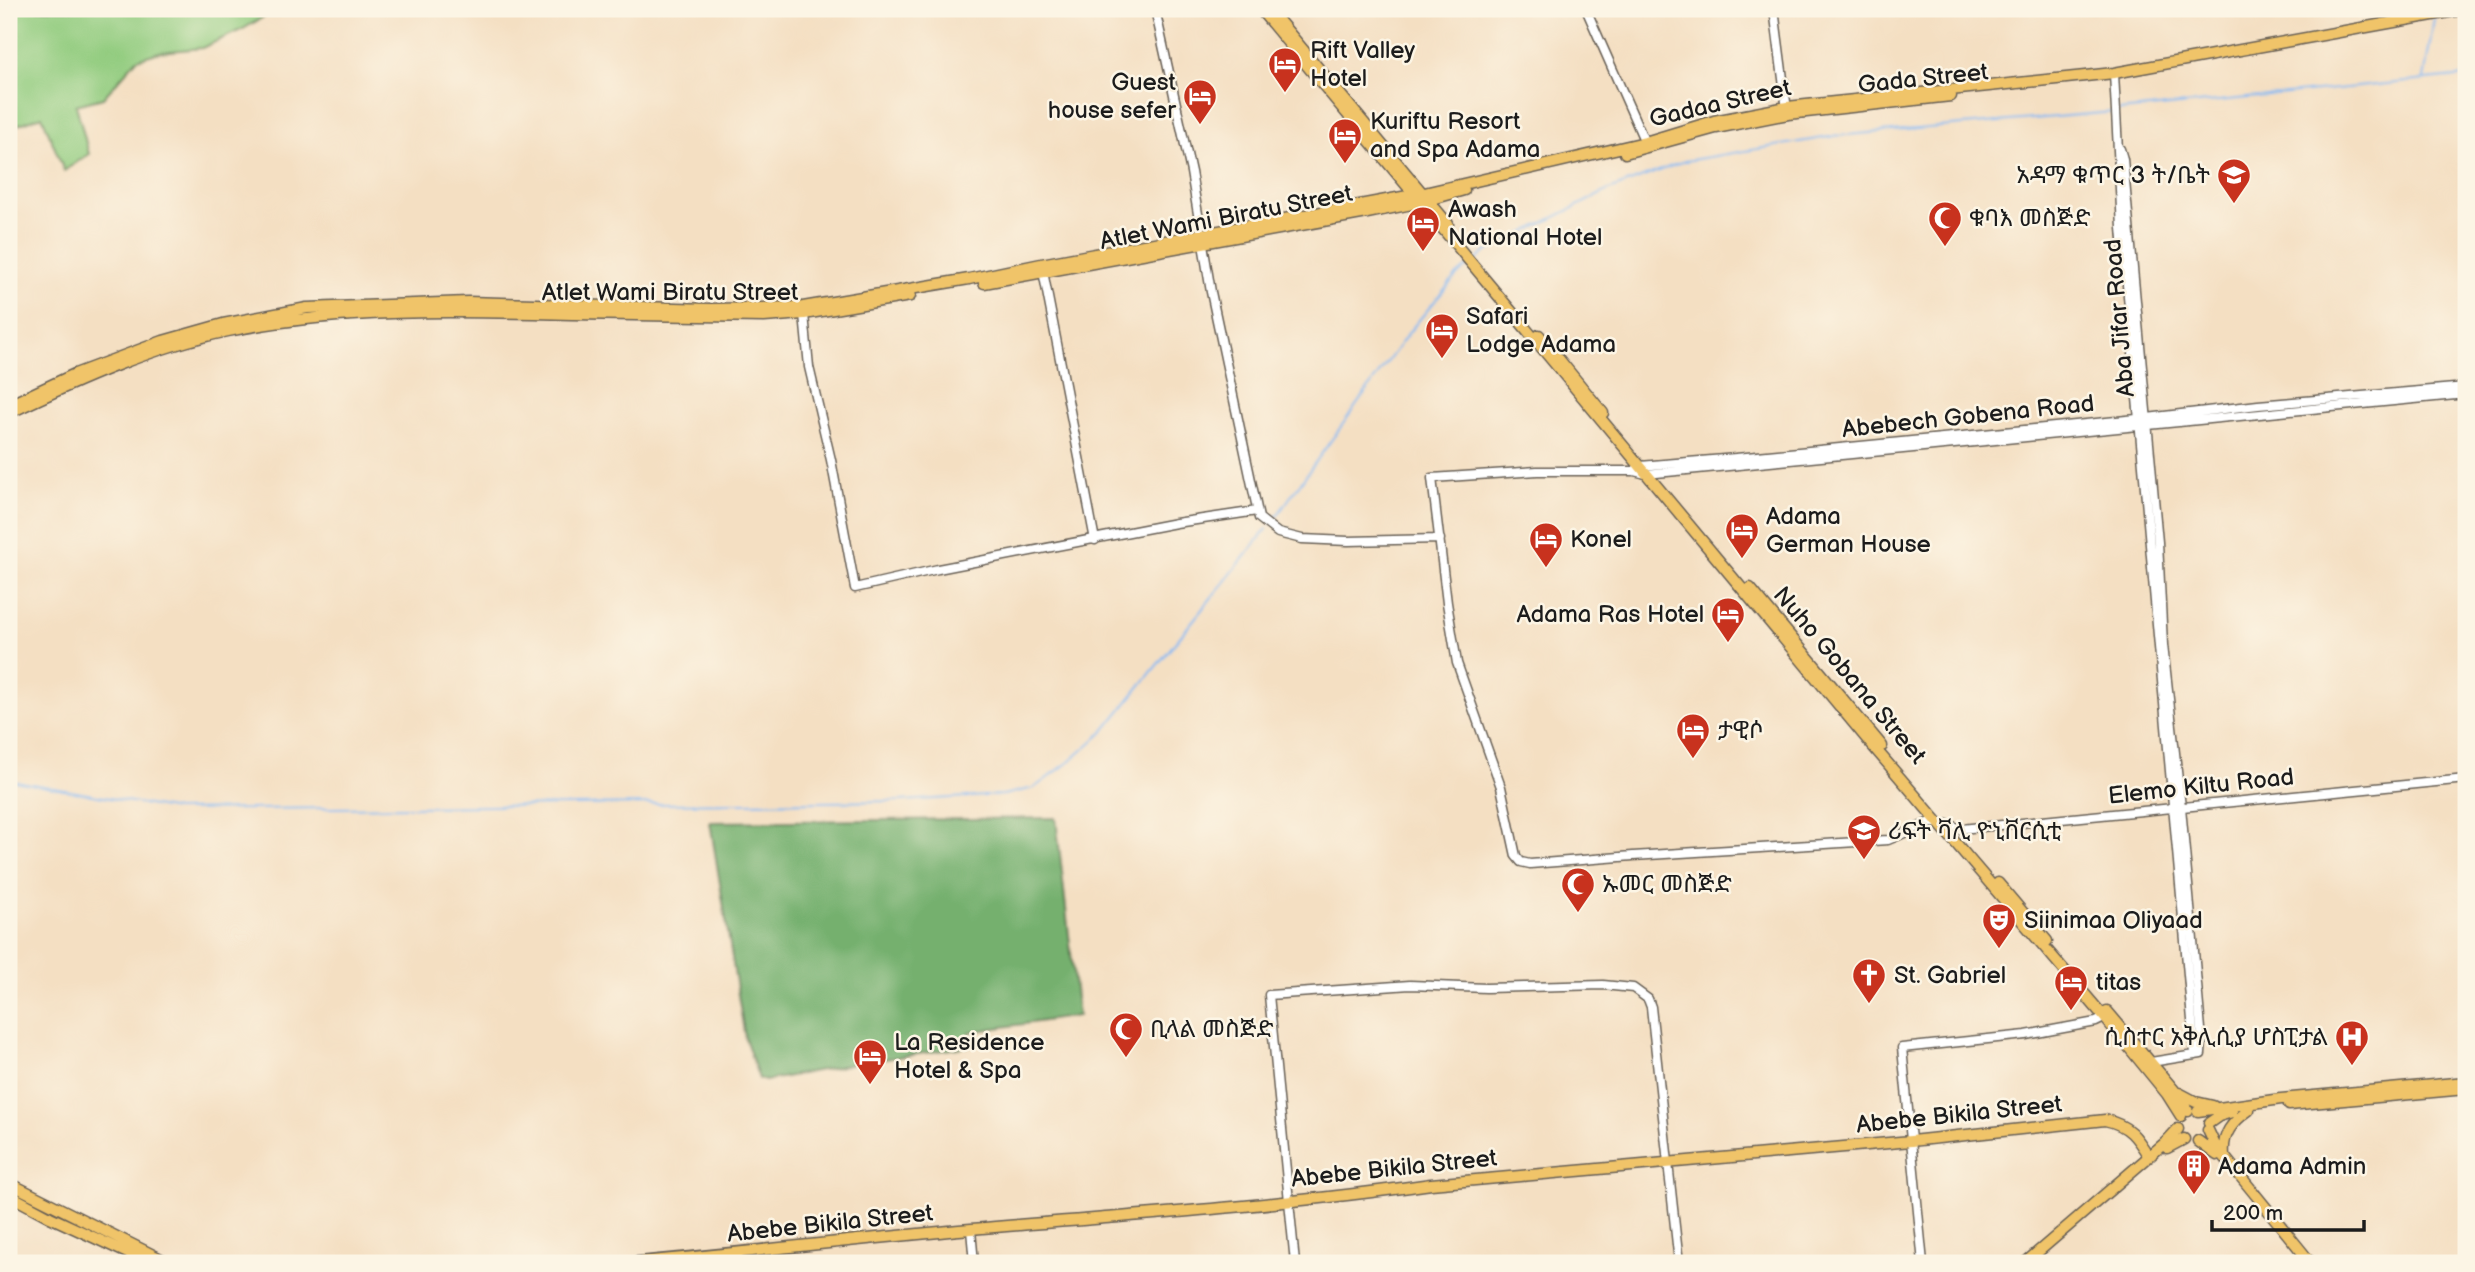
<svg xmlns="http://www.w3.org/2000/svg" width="2475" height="1272" font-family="'Balsamiq Sans','Noto Sans Ethiopic',sans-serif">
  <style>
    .green { fill: #92cc7f; stroke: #57744e; stroke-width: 2 }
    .forest { fill: #75b06e; stroke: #486645; stroke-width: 2 }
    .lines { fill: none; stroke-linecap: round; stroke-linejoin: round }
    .stream { stroke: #85b9f3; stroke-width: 2 }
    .minor-casing { stroke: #686056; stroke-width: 11 }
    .major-casing { stroke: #686056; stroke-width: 13 }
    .minor { stroke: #fff; stroke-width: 8 }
    .major { stroke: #f0c469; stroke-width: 10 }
    .labels { text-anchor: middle; stroke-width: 5; stroke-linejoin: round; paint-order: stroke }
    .poi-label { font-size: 24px; fill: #1c1c1c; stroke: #fcf5e5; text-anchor: start }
    .street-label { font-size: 24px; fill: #1c1c1c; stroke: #fcf5e5 }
  </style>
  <rect width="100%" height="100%" fill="#fcf5e5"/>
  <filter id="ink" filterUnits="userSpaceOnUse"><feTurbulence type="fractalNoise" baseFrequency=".0143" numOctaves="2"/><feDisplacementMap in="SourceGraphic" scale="14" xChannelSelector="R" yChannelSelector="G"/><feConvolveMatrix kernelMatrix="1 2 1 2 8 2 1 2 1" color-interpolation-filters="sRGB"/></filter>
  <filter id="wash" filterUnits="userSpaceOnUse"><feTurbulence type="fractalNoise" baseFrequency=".00686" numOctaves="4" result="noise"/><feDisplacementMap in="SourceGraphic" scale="28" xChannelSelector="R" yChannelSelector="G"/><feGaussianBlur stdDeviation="1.57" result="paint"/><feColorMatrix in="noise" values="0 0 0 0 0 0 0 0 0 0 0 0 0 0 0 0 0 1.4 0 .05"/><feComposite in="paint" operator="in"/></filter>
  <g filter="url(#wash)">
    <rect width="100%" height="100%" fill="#f4dfc2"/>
    <path class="green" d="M 9,9 L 277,9 L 243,29 L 202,48 L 160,52 L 137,59 L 103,98 L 76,105 L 89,154 L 64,171 L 42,116 L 9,128 Z"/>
    <path class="forest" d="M 1056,818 L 1078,1016 L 969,1032 L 971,1046 L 852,1064 L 765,1081 L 759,1079 L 745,1038 L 710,822 Z"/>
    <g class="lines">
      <path class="stream" d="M 2424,79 L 2434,19
        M 2119,111 L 2466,76
        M 1474,262 L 1486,252 L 1609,190 L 1685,161 L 1835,136 L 2113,112
        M 1271,524 L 1409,332 L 1455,277 L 1469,265
        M 9,780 L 176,810 L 900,801 L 1003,795 L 1034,788 L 1069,762 L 1103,732 L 1267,529"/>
    </g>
  </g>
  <g filter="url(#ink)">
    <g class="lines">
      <g class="minor-casing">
        <path id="minor" d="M 1155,9 L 1191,172 L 1211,292 L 1259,518 L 1278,533 L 1302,539 L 1348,541 L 1440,539
          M 1586,9 L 1647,147
          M 1774,9 L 1787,110
          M 2114,73 L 2122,228 L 2195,1054
          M 2120,149 L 2123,159 L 2158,542 L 2163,645 L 2181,807 L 2202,1040 L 2201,1054 L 2151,1062
          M 1042,266 L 1095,540
          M 804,314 L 809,367 L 831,460 L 855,588 L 938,569 L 1176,523 L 1257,511
          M 2466,394 L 1646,474 L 1634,471 L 1537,471 L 1432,478 L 1447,603 L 1457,663 L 1501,787 L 1516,856 L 1521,862 L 1530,864 L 1633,856 L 1888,840 L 1928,823 L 1947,824 L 1961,829 L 2466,779
          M 1637,468 L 1640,466 L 1736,458 L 2147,418 L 2258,405 L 2466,387
          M 971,1230 L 974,1263
          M 1295,1263 L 1269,995 L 1410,985 L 1486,988 L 1603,985 L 1633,988 L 1648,999 L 1651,1007 L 1679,1263
          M 1923,1263 L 1902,1048 L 2026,1035 L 2096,1022 L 2108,1016"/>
      </g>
      <g class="major-casing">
        <path id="major" d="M 1260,9 L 1872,745 L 2105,1018 L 2167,1094 L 2181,1116
          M 1269,9 L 1448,224
          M 1625,153 L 1716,128 L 1788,114 L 1951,96
          M 984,283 L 1367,213 L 1422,202 L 1464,190
          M 1539,335 L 1603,413
          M 9,405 L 75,374 L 163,341 L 223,324 L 307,308 L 468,302 L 711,309 L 803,307 L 969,279 L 1041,264 L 1424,193 L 1645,142 L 1714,121 L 1787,107 L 2114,73 L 2466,9
          M 9,413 C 78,380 152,347 228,331 C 341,308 457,311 572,314 C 636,315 700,316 764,317 L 804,314 L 910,296
          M 1750,588 L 1882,746
          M 1998,883 L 2047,941
          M 2107,1011 L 2174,1090 L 2188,1111
          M 2179,1093 L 2196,1102 L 2213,1106
          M 2289,1105 L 2466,1089
          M 2198,1111 L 2281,1099 L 2466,1082
          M 2209,1123 L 2219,1116 L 2232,1112
          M 2208,1130 L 2215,1145 L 2311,1263
          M 2198,1141 L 2217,1155
          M 2167,1148 L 2184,1139
          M 2224,1155 C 2222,1134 2232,1122 2249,1110
          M 9,1183 L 169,1263
          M 9,1195 L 50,1217 L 149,1263
          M 628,1263 C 743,1253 857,1239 971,1229 C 1125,1216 1278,1206 1431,1184 L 1911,1141 L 2105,1120 C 2129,1125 2137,1137 2149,1157
          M 2025,1263 L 2166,1142 L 2178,1129"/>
      </g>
      <use href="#minor" class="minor"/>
      <use href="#major" class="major"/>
    </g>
  </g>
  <defs>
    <g id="hotel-pin" transform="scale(1.75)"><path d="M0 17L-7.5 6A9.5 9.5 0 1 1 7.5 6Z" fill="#c8321e" stroke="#fcf5e5"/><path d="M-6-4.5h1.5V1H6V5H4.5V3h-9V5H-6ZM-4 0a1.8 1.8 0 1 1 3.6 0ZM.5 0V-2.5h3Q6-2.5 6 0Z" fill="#fff"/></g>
    <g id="school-pin" transform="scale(1.75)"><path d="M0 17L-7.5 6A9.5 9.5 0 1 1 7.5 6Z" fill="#c8321e" stroke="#fcf5e5"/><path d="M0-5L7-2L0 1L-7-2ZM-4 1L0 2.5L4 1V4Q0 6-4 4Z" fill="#fff"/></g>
    <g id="mosque-pin" transform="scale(1.75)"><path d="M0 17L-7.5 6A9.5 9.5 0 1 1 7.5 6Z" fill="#c8321e" stroke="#fcf5e5"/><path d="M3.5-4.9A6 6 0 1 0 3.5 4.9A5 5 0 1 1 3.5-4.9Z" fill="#fff"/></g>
    <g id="university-pin" transform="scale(1.75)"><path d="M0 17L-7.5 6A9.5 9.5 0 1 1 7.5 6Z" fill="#c8321e" stroke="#fcf5e5"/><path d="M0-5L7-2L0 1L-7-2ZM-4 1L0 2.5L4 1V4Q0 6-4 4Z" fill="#fff"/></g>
    <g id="theatre-pin" transform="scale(1.75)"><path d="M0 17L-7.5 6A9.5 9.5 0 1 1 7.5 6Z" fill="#c8321e" stroke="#fcf5e5"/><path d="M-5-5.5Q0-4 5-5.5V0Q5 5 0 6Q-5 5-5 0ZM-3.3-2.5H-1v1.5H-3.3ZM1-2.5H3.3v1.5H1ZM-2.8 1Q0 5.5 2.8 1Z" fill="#fff"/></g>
    <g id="church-pin" transform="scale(1.75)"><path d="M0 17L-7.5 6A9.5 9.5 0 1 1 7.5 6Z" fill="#c8321e" stroke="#fcf5e5"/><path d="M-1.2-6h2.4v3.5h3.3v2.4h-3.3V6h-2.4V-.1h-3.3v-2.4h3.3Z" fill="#fff"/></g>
    <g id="hospital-pin" transform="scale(1.75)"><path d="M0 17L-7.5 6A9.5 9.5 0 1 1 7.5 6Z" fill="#c8321e" stroke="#fcf5e5"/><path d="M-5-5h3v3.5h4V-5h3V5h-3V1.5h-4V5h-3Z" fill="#fff"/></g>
    <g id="building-pin" transform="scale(1.75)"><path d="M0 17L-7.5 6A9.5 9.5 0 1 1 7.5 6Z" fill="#c8321e" stroke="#fcf5e5"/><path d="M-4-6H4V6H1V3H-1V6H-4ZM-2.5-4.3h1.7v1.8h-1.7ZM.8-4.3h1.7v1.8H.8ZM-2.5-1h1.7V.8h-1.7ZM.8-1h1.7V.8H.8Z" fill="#fff"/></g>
  </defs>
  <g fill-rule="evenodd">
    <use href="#hotel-pin" x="1285" y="64"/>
    <use href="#hotel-pin" x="1200" y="96"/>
    <use href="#hotel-pin" x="1345" y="135"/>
    <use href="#school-pin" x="2234" y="175"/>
    <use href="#mosque-pin" x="1945" y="218"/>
    <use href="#hotel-pin" x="1423" y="223"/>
    <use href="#hotel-pin" x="1442" y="330"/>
    <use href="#hotel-pin" x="1742" y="530"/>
    <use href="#hotel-pin" x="1546" y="539"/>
    <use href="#hotel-pin" x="1728" y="614"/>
    <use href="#hotel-pin" x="1693" y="730"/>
    <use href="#university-pin" x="1864" y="831"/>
    <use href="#mosque-pin" x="1578" y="884"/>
    <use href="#theatre-pin" x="1999" y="920"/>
    <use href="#church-pin" x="1869" y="975"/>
    <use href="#hotel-pin" x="2071" y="982"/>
    <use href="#mosque-pin" x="1126" y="1029"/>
    <use href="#hospital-pin" x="2352" y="1037"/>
    <use href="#hotel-pin" x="870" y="1056"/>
    <use href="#building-pin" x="2194" y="1166"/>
  </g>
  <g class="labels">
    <g class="poi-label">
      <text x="1310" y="58">Rift Valley<tspan x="1310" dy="28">Hotel</tspan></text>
      <text x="1176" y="90" text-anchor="end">Guest<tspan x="1176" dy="28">house sefer</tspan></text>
      <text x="1370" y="129">Kuriftu Resort<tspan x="1370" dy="28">and Spa Adama</tspan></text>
      <text x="2210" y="183" text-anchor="end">አዳማ ቁጥር 3 ት/ቤት</text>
      <text x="1448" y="217">Awash<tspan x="1448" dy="28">National Hotel</tspan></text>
      <text x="1969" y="226">ቁባእ መስጅድ</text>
      <text x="1466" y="324">Safari<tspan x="1466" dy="28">Lodge Adama</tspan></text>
      <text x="1766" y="524">Adama<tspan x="1766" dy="28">German House</tspan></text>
      <text x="1570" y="547">Konel</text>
      <text x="1704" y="622" text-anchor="end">Adama Ras Hotel</text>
      <text x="1718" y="738">ታዊሶ</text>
      <text x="1888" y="839">ሪፍት ቫሊ ዮኒቨርሲቲ</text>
      <text x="1602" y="892">ኡመር መስጅድ</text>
      <text x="2024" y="928">Siinimaa Oliyaad</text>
      <text x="1894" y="983">St. Gabriel</text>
      <text x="2096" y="990">titas</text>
      <text x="1150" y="1037">ቢላል መስጅድ</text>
      <text x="2328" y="1045" text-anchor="end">ሲስተር አቅሊሲያ ሆስፒታል</text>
      <text x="894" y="1050">La Residence<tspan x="894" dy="28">Hotel &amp; Spa</tspan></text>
      <text x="2218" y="1174">Adama Admin</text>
    </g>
    <g class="street-label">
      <text transform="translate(1923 78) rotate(-6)" y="8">Gada Street</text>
      <text transform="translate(1720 103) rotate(-13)" y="8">Gadaa Street</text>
      <text transform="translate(1226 217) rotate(-11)" y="8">Atlet Wami Biratu Street</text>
      <text x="670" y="300">Atlet Wami Biratu Street</text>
      <text transform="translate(2119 318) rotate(-95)" y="8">Aba Jifar Road</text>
      <text transform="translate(1968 416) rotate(-6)" y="8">Abebech Gobena Road</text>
      <text transform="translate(1850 675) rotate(50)" y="8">Nuho Gobana Street</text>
      <text transform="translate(2201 786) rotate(-6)" y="8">Elemo Kiltu Road</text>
      <text transform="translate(1959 1114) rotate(-6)" y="8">Abebe Bikila Street</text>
      <text transform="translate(1394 1168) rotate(-6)" y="8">Abebe Bikila Street</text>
      <text transform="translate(830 1223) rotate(-6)" y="8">Abebe Bikila Street</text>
    </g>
  </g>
  <rect width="2475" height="1272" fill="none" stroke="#fcf5e5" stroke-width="35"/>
  <path d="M2212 1220v10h152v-10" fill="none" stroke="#1c1c1c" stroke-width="3.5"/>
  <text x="2223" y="1220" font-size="21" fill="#1c1c1c" stroke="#fcf5e5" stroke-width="5" paint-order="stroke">200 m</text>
</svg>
